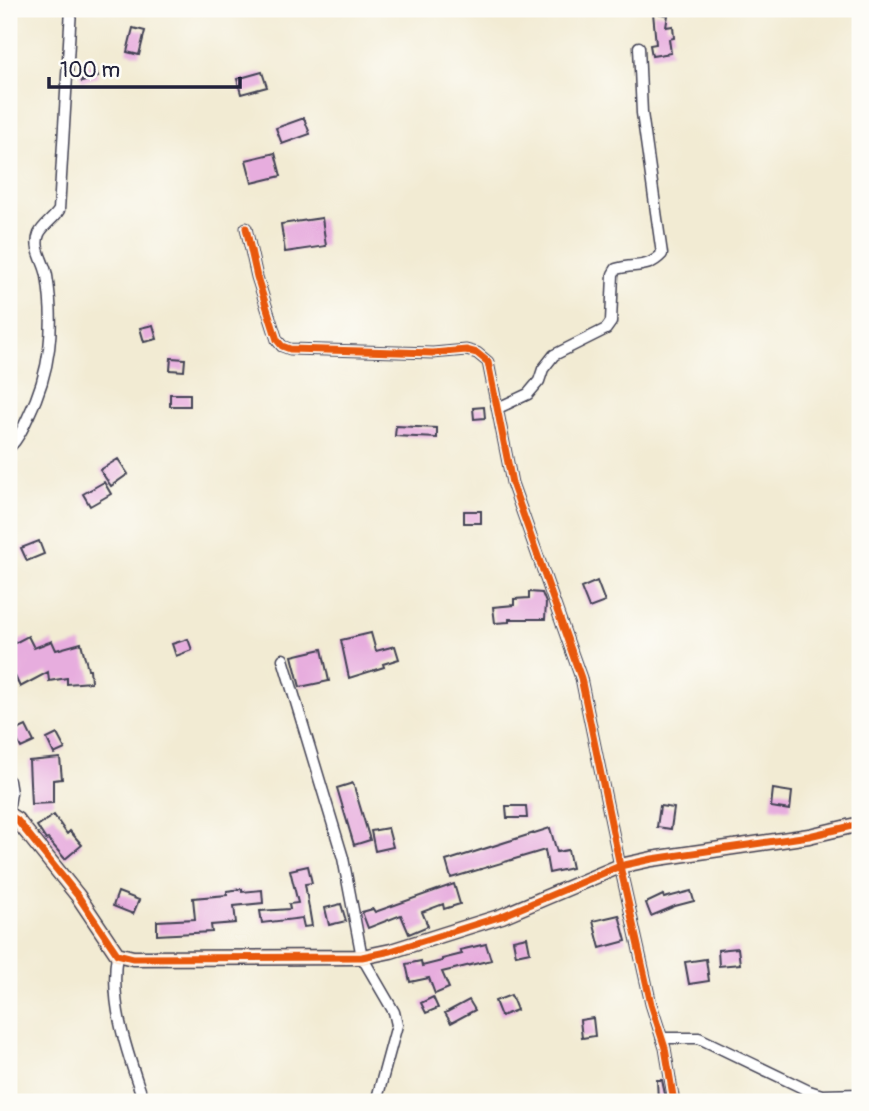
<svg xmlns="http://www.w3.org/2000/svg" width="869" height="1111" font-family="Pangolin,sans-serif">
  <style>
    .building { fill: #e7adde }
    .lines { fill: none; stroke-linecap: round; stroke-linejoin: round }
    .street-casing { stroke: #414052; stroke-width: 13 }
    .secondary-casing { stroke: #414052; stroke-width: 17 }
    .street { stroke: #fff; stroke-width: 10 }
    .secondary { stroke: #fce5d0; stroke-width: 14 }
    .cycleway-casing { stroke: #fdfcf7; stroke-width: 11 }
    .cycleway { stroke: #e8590c; stroke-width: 7 }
  </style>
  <rect width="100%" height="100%" fill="#fdfcf7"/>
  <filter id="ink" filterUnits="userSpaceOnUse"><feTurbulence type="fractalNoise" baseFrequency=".0143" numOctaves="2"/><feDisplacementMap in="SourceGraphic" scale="14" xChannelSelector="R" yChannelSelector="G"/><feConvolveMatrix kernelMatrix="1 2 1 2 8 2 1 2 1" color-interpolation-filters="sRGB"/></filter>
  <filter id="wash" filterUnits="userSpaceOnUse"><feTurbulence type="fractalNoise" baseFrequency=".00686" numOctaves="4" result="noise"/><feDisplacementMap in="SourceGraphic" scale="28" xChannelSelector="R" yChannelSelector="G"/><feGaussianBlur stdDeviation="1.57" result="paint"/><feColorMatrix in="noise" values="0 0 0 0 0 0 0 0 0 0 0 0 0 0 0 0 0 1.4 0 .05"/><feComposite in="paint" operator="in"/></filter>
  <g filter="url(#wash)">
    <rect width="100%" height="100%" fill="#f2ebd3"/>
    <g id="blocks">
      <path class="building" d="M 653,13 L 668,15 L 666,27 L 673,26 L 674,38 L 669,39 L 671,53 L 652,56 L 650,45 L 656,44 Z
        M 133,28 L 145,31 L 139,55 L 127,52 Z
        M 93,64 L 98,77 L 82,82 L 78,69 Z
        M 262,72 L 267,87 L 241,94 L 237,79 Z
        M 304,118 L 310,134 L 282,144 L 276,128 Z
        M 275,153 L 281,176 L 252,183 L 246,160 Z
        M 322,218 L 326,246 L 285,252 L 281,224 Z
        M 153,325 L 157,339 L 144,342 L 140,328 Z
        M 171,358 L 185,359 L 184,371 L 170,370 Z
        M 170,394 L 190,394 L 190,406 L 170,406 Z
        M 484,407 L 485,418 L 474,419 L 473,408 Z
        M 396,426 L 437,428 L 437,438 L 395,436 Z
        M 118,459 L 128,474 L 111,486 L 100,470 Z
        M 104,482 L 111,494 L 90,506 L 83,494 Z
        M 464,511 L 481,511 L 481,523 L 464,523 Z
        M 39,541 L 44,554 L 27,561 L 21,548 Z
        M 597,581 L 605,602 L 589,608 L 581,588 Z
        M 529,592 L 542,593 L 546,603 L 545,619 L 509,619 L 509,622 L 495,623 L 493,607 L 514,605 L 514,599 L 529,598 Z
        M 371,633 L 376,651 L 395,646 L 399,659 L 383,664 L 384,667 L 349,678 L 341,640 Z
        M 28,636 L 34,648 L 52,641 L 56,650 L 81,643 L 88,669 L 90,669 L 91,682 L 67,684 L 67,678 L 49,681 L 48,672 L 20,687 L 9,663 L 9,637 L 15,643 Z
        M 188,639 L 192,650 L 176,656 L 172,644 Z
        M 322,649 L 329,681 L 300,687 L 292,656 Z
        M 26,726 L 34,742 L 21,748 L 13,732 Z
        M 57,734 L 65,749 L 54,754 L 47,739 Z
        M 60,758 L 62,779 L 53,780 L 53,803 L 31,804 L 29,761 Z
        M 353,783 L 370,840 L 354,845 L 337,788 Z
        M 773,789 L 792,792 L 790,810 L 771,807 Z
        M 506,806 L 526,806 L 527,818 L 507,818 Z
        M 660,806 L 674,808 L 671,829 L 657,827 Z
        M 54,815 L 67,834 L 70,831 L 82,845 L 65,859 L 48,839 L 46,840 L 37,826 Z
        M 388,828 L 393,847 L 375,851 L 371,831 Z
        M 550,828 L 557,852 L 568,850 L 572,868 L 549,873 L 545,850 L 451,878 L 446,861 Z
        M 308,866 L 312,883 L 305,884 L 312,926 L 304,927 L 302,918 L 262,923 L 260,911 L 290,909 L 289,904 L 298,903 L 290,870 Z
        M 454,884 L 460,904 L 444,909 L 443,904 L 422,912 L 428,926 L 409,934 L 401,915 L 368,928 L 362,912 L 373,909 L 375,912 Z
        M 242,889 L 242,892 L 262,890 L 263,903 L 234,906 L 236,923 L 211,925 L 212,932 L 157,935 L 157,921 L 195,919 L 193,898 L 227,895 L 227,891 Z
        M 691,891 L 694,901 L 675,906 L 651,916 L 646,903 L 663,895 L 664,898 Z
        M 118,892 L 139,900 L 133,914 L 113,906 Z
        M 341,904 L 346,921 L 329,925 L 325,908 Z
        M 619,915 L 626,941 L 600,948 L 593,921 Z
        M 527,937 L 530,952 L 516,955 L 513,940 Z
        M 486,944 L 491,960 L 442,972 L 449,988 L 435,994 L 429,978 L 410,982 L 406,964 L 421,961 L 422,966 L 442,961 L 442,959 L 462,954 L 460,950 Z
        M 738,948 L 740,964 L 719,966 L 718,950 Z
        M 706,959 L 709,981 L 689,984 L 685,962 Z
        M 511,995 L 517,1010 L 501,1016 L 495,1001 Z
        M 433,997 L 438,1008 L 426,1013 L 421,1003 Z
        M 469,1000 L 475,1010 L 451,1023 L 445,1013 Z
        M 593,1018 L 595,1036 L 582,1038 L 580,1020 Z
        M 657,1080 L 662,1080 L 666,1099 L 658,1100 Z"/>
    </g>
  </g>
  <g filter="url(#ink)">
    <use href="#blocks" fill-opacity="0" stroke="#414052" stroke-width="2"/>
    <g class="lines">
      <g class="street-casing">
        <path id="street" d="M 246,228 L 257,277 L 277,340 L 282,346 L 290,349 L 433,353 L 466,350 L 477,353 L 488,362 L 512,483 L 581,678 L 620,866 L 651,1004 L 665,1048 L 674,1102
          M 498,408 L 528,394 L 539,381 L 543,369 L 554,355 L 606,329 L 611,322 L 613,274 L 616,269 C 635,263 647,270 662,254 L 642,113 L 639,47
          M 9,448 C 18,439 23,428 28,417 C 51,371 55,326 47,276 C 45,262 33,249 39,234 C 43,225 54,219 59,210 L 71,9
          M 283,659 L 343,858 L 362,957 L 394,1012 L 397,1025 L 376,1102
          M 9,781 L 11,793 L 9,805
          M 117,954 C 109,1006 128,1054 144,1102
          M 662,1038 L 699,1038 L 809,1091 L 822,1095 L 860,1094"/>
      </g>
      <g class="secondary-casing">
        <path id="secondary" d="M 9,815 L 17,820 L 78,896 L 117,954 L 133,958 L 362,957 L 391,951 L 502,916 L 620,866 L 652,859 L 809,836 L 860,824"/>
      </g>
      <use href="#street" class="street"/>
      <use href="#secondary" class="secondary"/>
      <g class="cycleway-casing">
        <path id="cycleway" d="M 246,228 L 257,277 L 277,340 L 282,346 L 290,349 L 433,353 L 466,350 L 477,353 L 488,362 L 512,483 L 581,678 L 620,866 L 651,1004 L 665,1048 L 674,1102
          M 9,815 L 17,820 L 78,896 L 117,954 L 133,958 L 362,957 L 391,951 L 502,916 L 620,866 L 652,859 L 809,836 L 860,824"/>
      </g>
      <use href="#cycleway" class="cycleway"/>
    </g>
  </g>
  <rect width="869" height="1111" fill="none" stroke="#fdfcf7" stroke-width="35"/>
  <path d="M49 77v10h191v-10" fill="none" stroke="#22223b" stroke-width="3.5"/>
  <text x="60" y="77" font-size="21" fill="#22223b" stroke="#fdfcf7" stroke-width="5" paint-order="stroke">100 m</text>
</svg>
